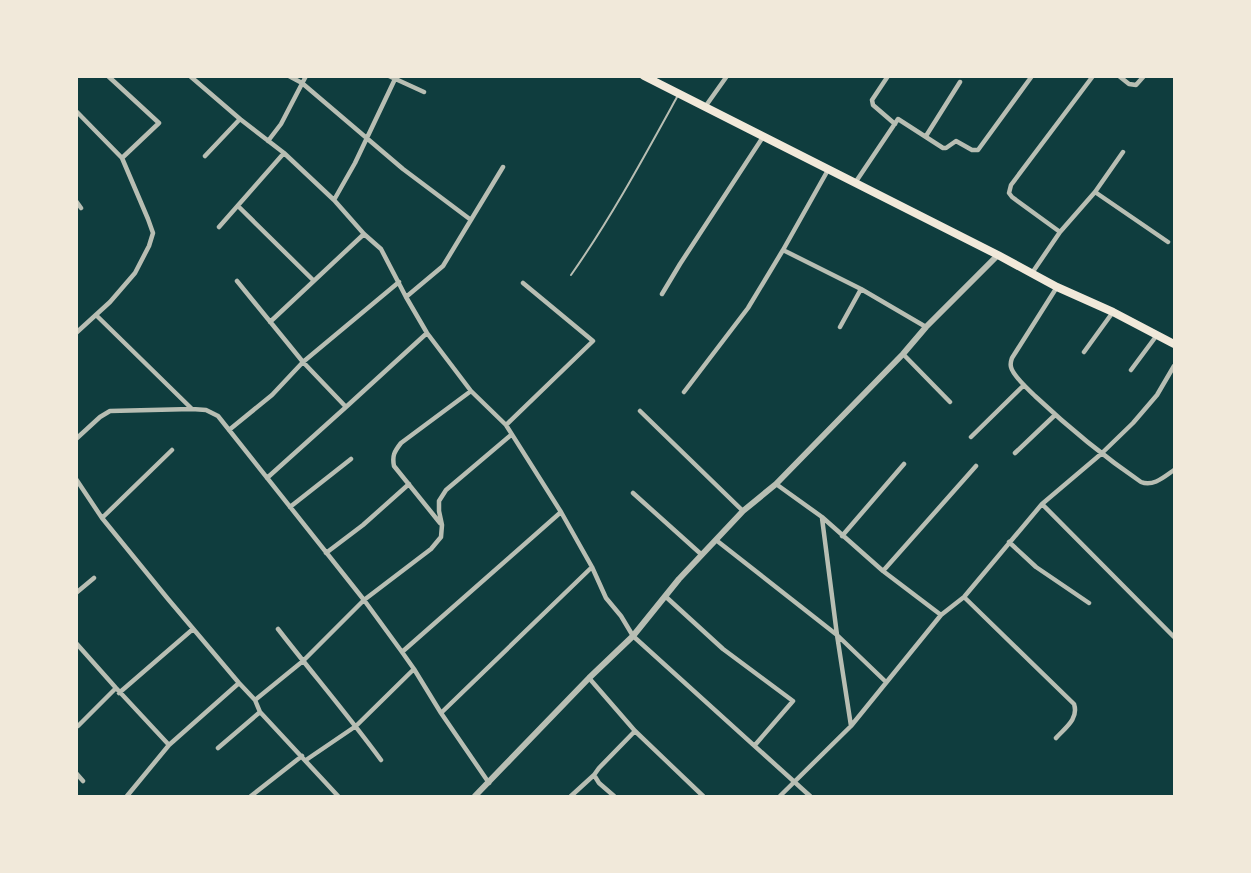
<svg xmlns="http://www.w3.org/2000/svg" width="1251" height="873" font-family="Bitter,serif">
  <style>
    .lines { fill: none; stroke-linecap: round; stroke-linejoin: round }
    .service { stroke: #b8beb3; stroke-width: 2 }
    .minor { stroke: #b8beb3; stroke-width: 4.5 }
    .tertiary { stroke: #b8beb3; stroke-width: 6 }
    .primary { stroke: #f1e9da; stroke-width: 8 }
  </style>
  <rect width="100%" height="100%" fill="#0f3d3e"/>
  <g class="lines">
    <path class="service" d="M 571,275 C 611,218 644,157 677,97"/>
    <path class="minor" d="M 108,76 L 159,123 L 122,158
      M 190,76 L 240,119 L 284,153 L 334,200 L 364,234 L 381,249 L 406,297 L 427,333 L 471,391 L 506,425 L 561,512 L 592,567 L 606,598 L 621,616 L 633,636 L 810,796
      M 289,76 L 302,83 L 403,169 L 471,220
      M 389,76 L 424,92
      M 888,76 L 872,100 L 873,105 L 895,124
      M 1119,76 L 1129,84 L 1136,85 L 1144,76
      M 705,107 L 727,76
      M 76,111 L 122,158 L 148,219 L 153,233 L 149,246 L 135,273 L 110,302 L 76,333
      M 926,136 L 960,82
      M 268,141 L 281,124 L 306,76
      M 205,156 L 240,119
      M 828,170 L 783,250 L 861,289 L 926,327
      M 855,183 L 898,119 L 943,148 L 946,148 L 956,141 L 972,150 L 978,150 L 1032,76
      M 1095,192 L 1168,242
      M 334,200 L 355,163 L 395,79
      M 76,201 L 81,208
      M 238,206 L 314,281
      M 219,227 L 284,153
      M 1060,232 L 1012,197 L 1009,193 L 1011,185 L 1093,76
      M 1032,273 L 1060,232 L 1095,192 L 1123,152
      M 237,281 L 303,362 L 346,407 L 427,333
      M 1057,287 L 1012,358 C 1011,361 1010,363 1011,367 C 1013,376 1028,389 1035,396 C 1068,427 1103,456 1141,482 C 1153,487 1164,477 1174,470
      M 662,294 L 680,264 L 763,137
      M 406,297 L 443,266 L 503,167
      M 96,315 L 192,409
      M 270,322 L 364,234
      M 840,327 L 861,289
      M 1084,352 L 1113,312
      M 903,354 L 950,402
      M 1131,370 L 1157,335
      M 684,392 L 748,308 L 783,250
      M 640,411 L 743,511
      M 506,425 L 593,341 L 523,283
      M 229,430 L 272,395 L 303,362 L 399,282
      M 971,437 L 1024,385
      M 76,439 L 100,417 L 110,411 L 192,409 L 206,410 L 218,416 L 364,600 L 402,652 L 414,669 L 441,713 L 489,783
      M 1015,453 L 1055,415
      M 267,478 L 346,407
      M 76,479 L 102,518 L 168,599 L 239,683 L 255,700 L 260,712 L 338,796
      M 776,484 L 822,517 L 883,571 L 976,466
      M 633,493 L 702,555
      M 1042,504 L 1174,637
      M 290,507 L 351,459
      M 102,518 L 172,450
      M 822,518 L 837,635 L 851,726
      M 440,523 L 394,466 C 392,456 394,452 401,443 L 471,391
      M 842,536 L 904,464
      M 716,540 L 837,635 L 886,682
      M 1009,542 L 1036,567 L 1089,603
      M 326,553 L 363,525 L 409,484
      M 883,571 L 941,615
      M 76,593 L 94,578
      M 665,596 L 723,649 L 793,701 L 755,745
      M 964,597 L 1074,704 C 1079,719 1065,728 1056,738
      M 278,629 C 312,673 348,715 381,760
      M 76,643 L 116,688 L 169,745 L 239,683
      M 402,652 L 561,512
      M 589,678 L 635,731 L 703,796
      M 119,693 L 193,629
      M 255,700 L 303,661 L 364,600 L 431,549 L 441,537 L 442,525 L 439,511 L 439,501 L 446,490 L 511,435
      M 441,713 L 592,567
      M 78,726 L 116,688
      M 218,748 L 260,712
      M 306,760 L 356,726 L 414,669
      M 76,773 L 83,781
      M 127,796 L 169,745
      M 251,796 L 302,756
      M 571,796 L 594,775
      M 614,796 L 599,783 L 594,775 L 599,768 L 635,731
      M 780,796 L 851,726 L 941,615 L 964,597 L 1042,504 L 1101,454 L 1133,423 L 1157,395 L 1174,366"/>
    <path class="tertiary" d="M 475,796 L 589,678 L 633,636 L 679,579 L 743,511 L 776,484 L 903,354 L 926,327 L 998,255"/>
    <path class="primary" d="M 644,76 L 998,255 L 1057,287 L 1113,312 L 1174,344"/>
  </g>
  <rect width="1251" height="873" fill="none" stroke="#f1e9da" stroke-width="156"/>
</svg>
